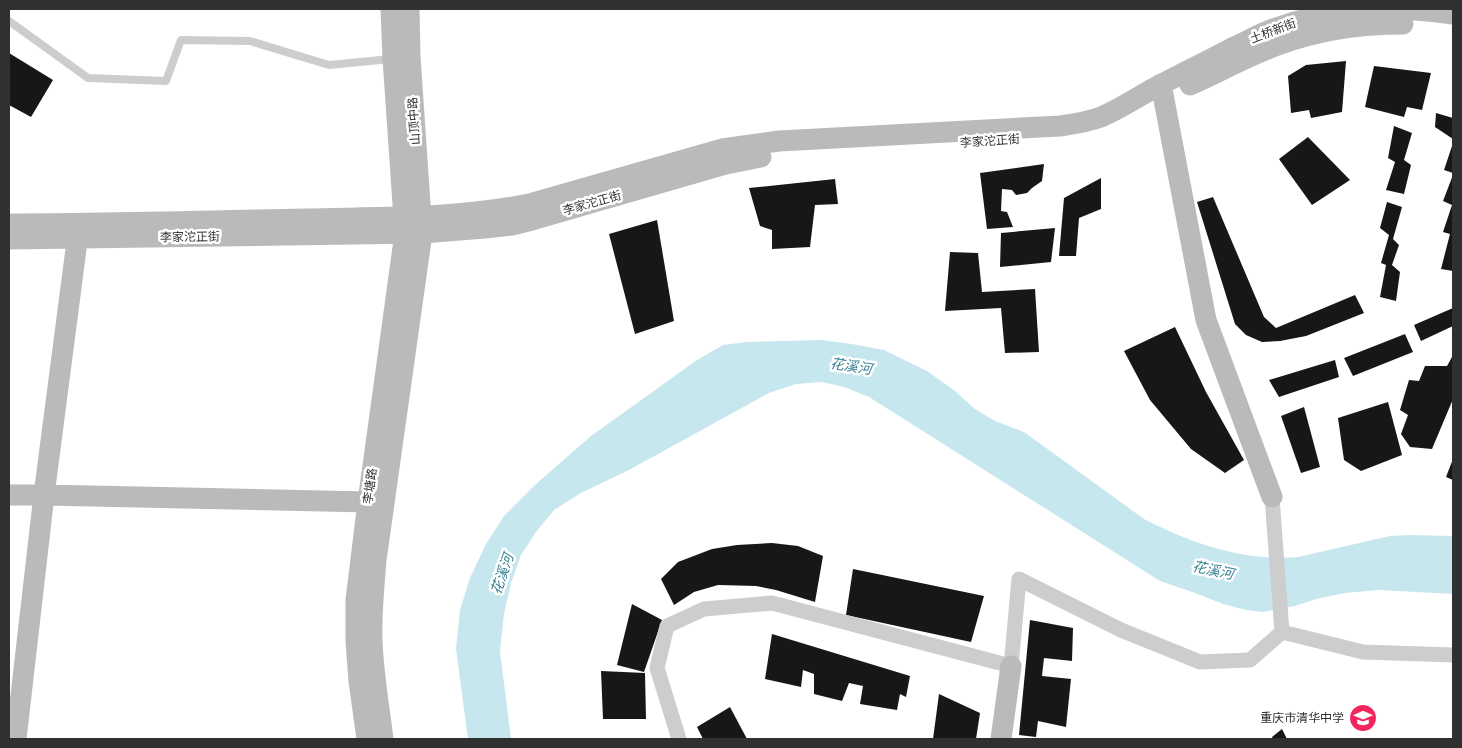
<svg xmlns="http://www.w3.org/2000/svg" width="1462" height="748" font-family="'Titillium Web','Noto Sans SC',sans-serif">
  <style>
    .water { fill: #c7e7ef }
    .building { fill: #171717 }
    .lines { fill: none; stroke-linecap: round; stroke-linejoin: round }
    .lane { stroke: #cdcdcd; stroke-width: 8 }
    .street { stroke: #cdcdcd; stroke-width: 15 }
    .secondary { stroke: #bababa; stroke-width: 21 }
    .labels { text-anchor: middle; stroke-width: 5; stroke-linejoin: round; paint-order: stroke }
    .street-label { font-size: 12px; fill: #303030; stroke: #fff }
    .poi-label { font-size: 12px; fill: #303030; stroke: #fff; text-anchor: end }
    .water-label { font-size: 14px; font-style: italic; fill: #358092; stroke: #fff }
  </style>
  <rect width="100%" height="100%" fill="#fff"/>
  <path class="water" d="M 821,340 L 852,344 L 884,350 L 927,371 L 955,391 L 975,409 L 995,421 L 1024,432 L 1144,519 C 1190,543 1245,562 1298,557 L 1390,536 L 1408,535 L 1453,536 L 1453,594 L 1379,590 L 1345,593 L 1316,599 L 1295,606 L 1263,612 L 1246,610 L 1223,604 L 1195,593 L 1160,581 L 869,397 L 844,387 L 822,382 L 796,384 L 769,393 L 629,470 L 581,493 L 554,510 L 536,532 L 521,555 L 511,583 L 504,614 L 500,651 L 511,739 L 468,739 L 456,649 L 460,610 L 470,578 L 486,544 L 504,516 L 536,484 L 591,436 L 697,360 L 723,345 L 747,342 Z"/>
  <path class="building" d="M 9,53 L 53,80 L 31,117 L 9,105 Z
    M 1346,61 L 1342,112 L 1311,118 L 1309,110 L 1291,113 L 1288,76 L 1306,65 Z
    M 1374,66 L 1431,73 L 1422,110 L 1407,107 L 1404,117 L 1365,107 Z
    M 1436,113 L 1453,118 L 1453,139 L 1435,127 Z
    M 1394,126 L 1412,133 L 1404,160 L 1411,165 L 1404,194 L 1386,190 L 1395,162 L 1388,158 Z
    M 1308,137 L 1350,180 L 1312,205 L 1279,159 Z
    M 1453,143 L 1453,173 L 1444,170 Z
    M 1044,164 L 1042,181 L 1032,188 L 1027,193 L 1016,195 L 1012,190 L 1002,189 L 1001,211 L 1007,212 L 1013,227 L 987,229 L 980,173 Z
    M 1453,175 L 1453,271 L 1441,269 L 1450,234 L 1443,232 L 1452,205 L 1443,201 Z
    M 1101,178 L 1101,209 L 1079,218 L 1076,256 L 1059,256 L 1064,198 Z
    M 835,179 L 838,204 L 815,205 L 810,247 L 772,249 L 772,230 L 760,226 L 749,188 Z
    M 1213,197 L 1264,317 L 1276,328 L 1355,295 L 1364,313 L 1306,336 L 1280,341 L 1262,342 L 1246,335 L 1235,324 L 1197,202 Z
    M 1387,202 L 1402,207 L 1393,239 L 1399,245 L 1392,265 L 1400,272 L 1396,301 L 1380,297 L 1386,265 L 1381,263 L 1389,235 L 1380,228 Z
    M 657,220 L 674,321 L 635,334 L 609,234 Z
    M 1055,228 L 1051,262 L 1000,267 L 1001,233 Z
    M 950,252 L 978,253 L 982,292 L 1035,289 L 1039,352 L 1005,353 L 1001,308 L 945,311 Z
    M 1453,308 L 1453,326 L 1421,341 L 1414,325 Z
    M 1175,327 L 1206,392 L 1244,460 L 1225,473 L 1191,449 L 1150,400 L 1124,351 Z
    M 1405,334 L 1413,352 L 1353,376 L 1344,358 Z
    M 1452,357 L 1453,358 L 1453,399 L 1432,449 L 1410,447 L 1401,434 L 1408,415 L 1400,410 L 1409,380 L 1419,381 L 1425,366 L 1447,366 Z
    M 1335,360 L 1339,377 L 1279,397 L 1269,380 Z
    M 1388,402 L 1402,455 L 1361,471 L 1344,460 L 1338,418 Z
    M 1304,407 L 1320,467 L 1301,473 L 1281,416 Z
    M 1453,459 L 1453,480 L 1446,477 Z
    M 772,543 L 798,546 L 823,556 L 815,602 L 776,590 L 756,586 L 718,585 L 694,592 L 674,605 L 661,579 L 678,562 L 712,549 L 737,545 Z
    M 853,569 L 984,596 L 971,642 L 846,615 Z
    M 632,604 L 662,620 L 644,672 L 617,665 Z
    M 1030,620 L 1073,628 L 1072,661 L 1044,658 L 1042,676 L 1071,679 L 1066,727 L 1038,721 L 1036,737 L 1019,735 Z
    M 772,634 L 910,676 L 906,697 L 900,694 L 897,710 L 860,704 L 863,686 L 849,683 L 842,701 L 814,694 L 814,674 L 803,670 L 801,687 L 765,679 Z
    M 601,671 L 645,673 L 646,719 L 603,719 Z
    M 939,694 L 980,713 L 976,739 L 933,739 Z
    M 730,707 L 747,739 L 703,739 L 697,727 Z
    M 1282,729 L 1287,739 L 1273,739 L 1272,737 Z"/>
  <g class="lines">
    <path class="lane" d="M 9,21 L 88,78 L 166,81 L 181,40 L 250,41 L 329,65 L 391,59"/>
    <path class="street" d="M 1272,497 L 1282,632
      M 679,739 L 657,668 L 667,626 L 704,609 L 772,603 L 1011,666 L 1019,579 L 1121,630 L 1200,662 L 1250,660 L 1282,632 L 1363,652 L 1453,655"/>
    <path class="secondary" d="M 1161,84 L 1206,320 L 1272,497
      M 1190,85 C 1219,72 1248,56 1278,45 C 1318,30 1361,24 1403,24
      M 9,224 C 108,224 207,221 305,219 C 380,217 456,219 529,204 L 722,149 L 779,141 L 1060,126 C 1074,124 1088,122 1101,117 C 1123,108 1143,93 1164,83 C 1187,71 1210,60 1232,48 C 1246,42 1259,34 1273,29 C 1330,8 1394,5 1453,14
      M 9,239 L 422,233 L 485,228 L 512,225 L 532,220 L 726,164 L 761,157
      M 9,495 L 44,495 L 368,502
      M 16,739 L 44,495 L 79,226
      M 367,739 L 359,681 L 356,641 L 356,600 L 368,502 L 405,233 L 393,59 L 391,9
      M 383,739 C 379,706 373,673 372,640 C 371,614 374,587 376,560 L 422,233 L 410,57 L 409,9
      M 1001,739 L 1011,666"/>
  </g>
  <defs>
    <g id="school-disc" transform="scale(1.4375)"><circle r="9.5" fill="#f2265c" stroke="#fff"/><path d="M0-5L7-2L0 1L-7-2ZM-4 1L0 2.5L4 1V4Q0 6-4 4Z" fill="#fff"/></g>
  </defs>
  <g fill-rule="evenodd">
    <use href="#school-disc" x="1363" y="718"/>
  </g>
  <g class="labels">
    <g class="street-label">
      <text transform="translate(1273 31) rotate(-21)" y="4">土桥新街</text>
      <text transform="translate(414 121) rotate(-94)" y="4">山顶中路</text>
      <text transform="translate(990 141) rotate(-4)" y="4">李家沱正街</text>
      <text transform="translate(592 203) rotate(-16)" y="4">李家沱正街</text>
      <text transform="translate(190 237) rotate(-1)" y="4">李家沱正街</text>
      <text transform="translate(370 486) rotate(-82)" y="4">李塘路</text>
    </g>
    <g class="poi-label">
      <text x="1344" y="722">重庆市清华中学</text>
    </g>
    <g class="water-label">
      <text transform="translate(851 366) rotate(9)" y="5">花溪河</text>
      <text transform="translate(1213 570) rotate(12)" y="5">花溪河</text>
      <text transform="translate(502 574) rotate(-71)" y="5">花溪河</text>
    </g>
  </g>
  <rect width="1462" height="748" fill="none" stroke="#303030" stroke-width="20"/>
</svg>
